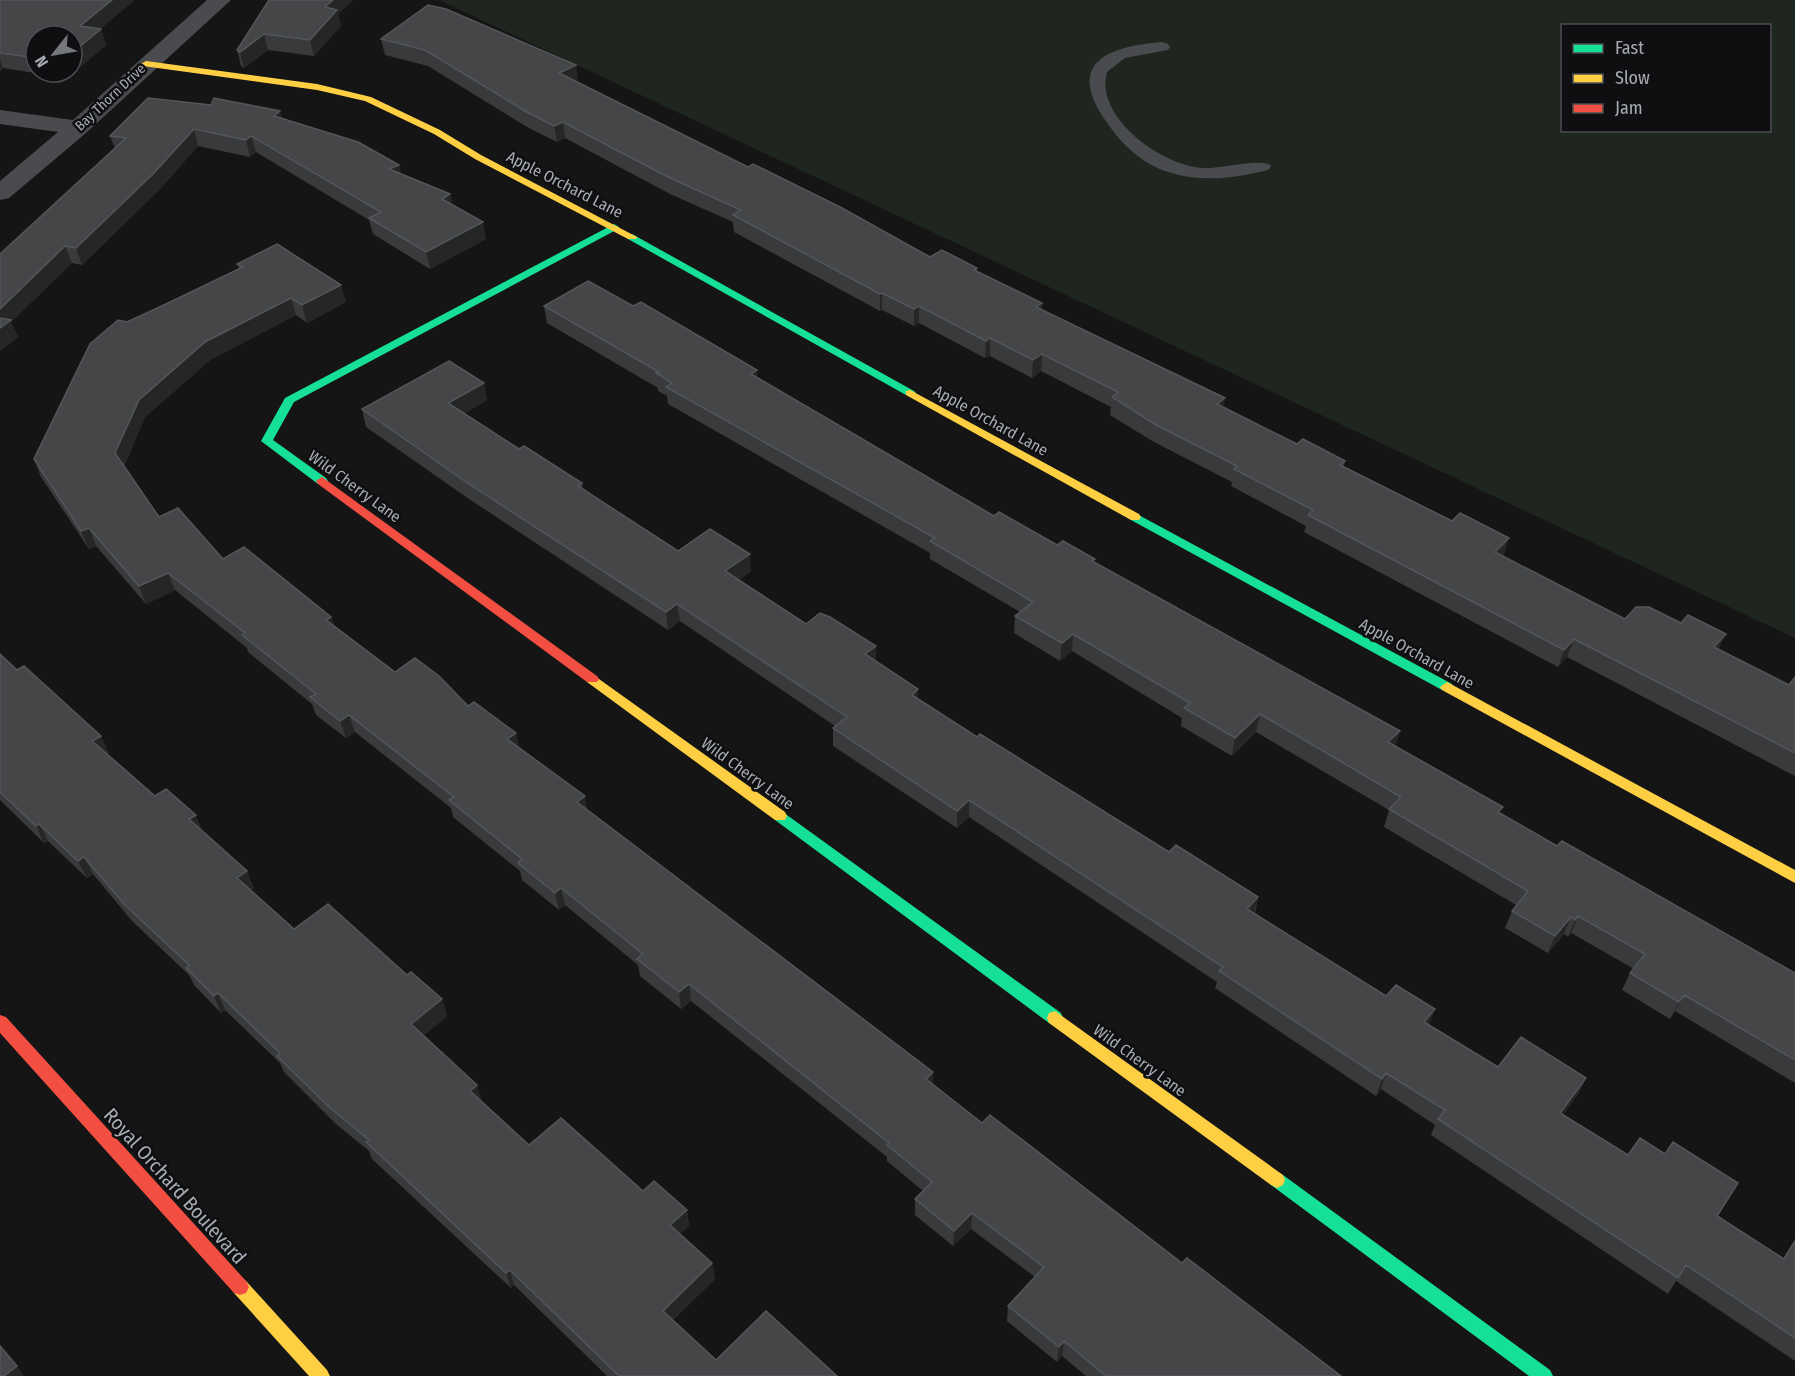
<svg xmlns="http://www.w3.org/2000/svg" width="1795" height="1376" font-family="'Fira Sans Condensed',sans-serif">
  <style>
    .green { fill: #1f251f; fill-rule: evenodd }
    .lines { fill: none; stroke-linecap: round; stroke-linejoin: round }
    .lane { fill: #494b4e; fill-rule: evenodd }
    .street { fill: #494b4e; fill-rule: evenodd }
    .fast { fill: #16e098; fill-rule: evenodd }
    .slow { fill: #ffcf43; fill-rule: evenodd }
    .jam { fill: #f24e42; fill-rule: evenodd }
    .wall { fill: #383a3b; fill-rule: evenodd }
    .shaded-wall { fill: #252626 }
    .building { fill: #444648; stroke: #545659; stroke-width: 1.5 }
    .labels { text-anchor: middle; stroke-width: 5; stroke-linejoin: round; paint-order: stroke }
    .far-street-label { font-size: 14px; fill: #a7acb4; stroke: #0f0f11 }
    .street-label { font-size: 16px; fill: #a7acb4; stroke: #0f0f11 }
    .near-street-label { font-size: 20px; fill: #a7acb4; stroke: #0f0f11 }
  </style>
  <rect width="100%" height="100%" fill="#151515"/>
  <path class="green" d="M 439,0 L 1795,0 L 1795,638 ZM 1562,26 L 1770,26 L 1770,130 L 1562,130 Z"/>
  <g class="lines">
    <path class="lane" d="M 1162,42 L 1168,44 L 1170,47 L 1168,50 L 1125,58 L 1107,72 C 1094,118 1164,167 1204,168 C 1218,169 1265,157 1271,166 L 1268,170 C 1235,178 1202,183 1168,172 C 1143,164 1123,146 1108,124 C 1065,64 1104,47 1162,42 Z"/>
    <path class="street" d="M 207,0 L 231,0 L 86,133 L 9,198 L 0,200 L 0,181 L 58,132 L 0,124 L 0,110 L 73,120 Z"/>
    <path class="fast" d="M 614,224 L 619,227 L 618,229 L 294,402 L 273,440 L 326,478 L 328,481 L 326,484 L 318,484 L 261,441 L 285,398 Z
      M 632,234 L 914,391 L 916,393 L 910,396 L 906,395 L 628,239 L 628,235 Z
      M 1135,513 L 1452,684 L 1454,687 L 1452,690 L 1442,690 L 1131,520 L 1129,517 Z
      M 780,810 L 1061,1013 L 1063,1018 L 1061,1023 L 1055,1025 L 1049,1023 L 775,820 L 773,816 L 775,812 Z
      M 1277,1172 L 1283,1175 L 1550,1370 L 1553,1376 L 1529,1376 L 1271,1185 L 1269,1180 L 1271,1175 Z"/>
    <path class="slow" d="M 146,61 L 317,84 L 371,97 L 440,130 L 481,155 L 637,237 L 636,239 L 628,239 L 475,159 L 434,134 L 365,101 L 317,90 L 143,66 L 141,64 Z
      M 910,390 L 1139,514 L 1141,517 L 1139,520 L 1131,520 L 906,395 L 906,391 Z
      M 592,674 L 785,812 L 787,816 L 785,820 L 775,820 L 587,682 L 585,679 Z
      M 1447,682 L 1795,870 L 1795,883 L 1442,690 L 1440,687 Z
      M 1055,1011 L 1283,1175 L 1285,1180 L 1283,1185 L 1277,1188 L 1271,1185 L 1049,1023 L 1047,1018 L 1049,1013 Z
      M 240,1279 L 246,1281 L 327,1370 L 330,1376 L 309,1376 L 234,1293 L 231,1287 L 234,1281 Z"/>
    <path class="jam" d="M 322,477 L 597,676 L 599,679 L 597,682 L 587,682 L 318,484 L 316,481 Z
      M 0,1015 L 6,1017 L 246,1281 L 249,1287 L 246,1293 L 240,1295 L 234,1293 L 0,1033 Z"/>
  </g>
  <path class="wall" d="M 0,0 L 101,29 L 106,45 L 67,78 L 3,68 L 0,71 ZM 36,36 L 72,72 L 36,72 Z
    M 269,0 L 353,0 L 338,14 L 341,26 L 314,56 L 268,50 L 244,68 L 241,66 L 237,50 Z
    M 381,39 L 578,81 L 576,81 L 930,257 L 977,268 L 977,272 L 1042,303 L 1042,310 L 1223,407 L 1297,444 L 1345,461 L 1344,467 L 1504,555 L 1503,556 L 1625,619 L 1719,650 L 1789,685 L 1795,677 L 1795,776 L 1567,657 L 1558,667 L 1304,532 L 1306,526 L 1231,486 L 1232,482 L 1154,442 L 1110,415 L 1111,407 L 1041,371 L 1032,378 L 990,356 L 985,358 L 919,323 L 914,326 L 882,310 L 880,311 L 734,232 L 733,222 L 670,194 L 565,138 L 557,142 L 527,127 L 428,66 L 385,55 Z
    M 282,119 L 399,165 L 401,174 L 450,194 L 452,204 L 486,239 L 430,269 L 373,234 L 369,220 L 256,152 L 250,157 L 198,146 L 159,190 L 82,265 L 72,263 L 11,322 L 18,337 L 0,351 L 0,254 L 115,149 L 110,136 Z
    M 237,264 L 346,302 L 307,323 L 296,315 L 210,360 L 145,417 L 124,466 L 159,517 L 223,559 L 331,617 L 334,625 L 395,672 L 468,706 L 516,733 L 519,748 L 587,809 L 982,1123 L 1182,1263 L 1341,1376 L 1086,1376 L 1062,1356 L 1057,1362 L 1007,1321 L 1008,1306 L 1035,1277 L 971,1229 L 953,1246 L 915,1215 L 915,1199 L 923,1191 L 887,1161 L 887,1157 L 691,1001 L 681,1009 L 640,976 L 638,965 L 565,905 L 559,910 L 522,880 L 520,871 L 453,817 L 451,808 L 355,732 L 346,738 L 316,715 L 312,704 L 248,652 L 247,648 L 175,590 L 146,604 L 96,546 L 89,549 L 41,477 L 34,459 L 127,322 L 239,269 Z
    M 544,306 L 758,378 L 994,516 L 1057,545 L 1095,559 L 1094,562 L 1395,747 L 1501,814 L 1557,846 L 1795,973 L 1795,1083 L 1675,1011 L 1670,1019 L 1622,990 L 1630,973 L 1634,969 L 1571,933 L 1568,937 L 1564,934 L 1548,953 L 1505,928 L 1512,911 L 1516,905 L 1384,827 L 1389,810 L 1256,732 L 1232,756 L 1181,726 L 1182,718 L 1072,651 L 1060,661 L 1014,633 L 1015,616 L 1020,612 L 930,559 L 930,553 L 668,404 L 667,396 L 658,391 L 658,388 L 547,323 Z
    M 484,383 L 487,400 L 464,414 L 519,449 L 582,483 L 583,489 L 678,551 L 751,571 L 739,580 L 806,624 L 876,661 L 918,699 L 977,737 L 1169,852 L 1258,897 L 1255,914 L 1429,1025 L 1498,1067 L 1586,1078 L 1578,1094 L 1563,1115 L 1783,1259 L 1795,1239 L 1795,1361 L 1676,1281 L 1668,1294 L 1431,1135 L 1435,1125 L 1381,1089 L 1376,1096 L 1215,988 L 1217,982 L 969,817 L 957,828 L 833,746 L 833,728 L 835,726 L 680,621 L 668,630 L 469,499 L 366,427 L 362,409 Z
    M 0,654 L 17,670 L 101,736 L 109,754 L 107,754 L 155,796 L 203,832 L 254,888 L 251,890 L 294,929 L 407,975 L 442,999 L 447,1016 L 423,1036 L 477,1085 L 481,1101 L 529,1145 L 643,1191 L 687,1210 L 689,1226 L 680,1234 L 712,1263 L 715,1279 L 673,1320 L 716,1360 L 837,1376 L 607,1376 L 514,1285 L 511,1288 L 372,1159 L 369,1151 L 336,1124 L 284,1072 L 280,1063 L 225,1010 L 221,1013 L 194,985 L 189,975 L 132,921 L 93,874 L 87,878 L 48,841 L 44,843 L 0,800 Z"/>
  <path class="shaded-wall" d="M 112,0 L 135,0 L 85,42 L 80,26 Z
    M 333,0 L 353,0 L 338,14 L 341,26 L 314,56 L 310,40 L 325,7 Z
    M 101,29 L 106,45 L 67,78 L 65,72 L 72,72 L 72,53 Z
    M 264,34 L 268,50 L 244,68 L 240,52 Z
    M 0,60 L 3,68 L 0,71 Z
    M 576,65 L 578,81 L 561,89 L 559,73 Z
    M 280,111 L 285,128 L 274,116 Z
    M 563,122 L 565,138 L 557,142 L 554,126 Z
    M 194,129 L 198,146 L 159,190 L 82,265 L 76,248 Z
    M 251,136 L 256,152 L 250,157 L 246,140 Z
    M 399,165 L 402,181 L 389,169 Z
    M 450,194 L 453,211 L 442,199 Z
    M 483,222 L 486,239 L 430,269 L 426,252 Z
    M 65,246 L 72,263 L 11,322 L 18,337 L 0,351 L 0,309 Z
    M 341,285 L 346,302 L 307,323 L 302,305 Z
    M 882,293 L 882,310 L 880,311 L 880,294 Z
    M 291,298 L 296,315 L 210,360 L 145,417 L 121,471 L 115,453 L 139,400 L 205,342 Z
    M 1042,303 L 1041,320 L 1036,307 Z
    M 919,306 L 919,323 L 914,326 L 914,309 Z
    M 990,338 L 990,356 L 985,358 L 986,341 Z
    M 1042,354 L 1041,371 L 1032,378 L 1033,360 Z
    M 757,370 L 758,387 L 751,374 Z
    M 484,383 L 487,400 L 452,421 L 448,403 Z
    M 1225,398 L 1222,415 L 1217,404 Z
    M 89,528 L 96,546 L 89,549 L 81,531 Z
    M 1509,538 L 1504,555 L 1490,569 L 1495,552 Z
    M 750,554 L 751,571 L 726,589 L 725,571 Z
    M 168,573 L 175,590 L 146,604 L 139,586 Z
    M 677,604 L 680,621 L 668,630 L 666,612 Z
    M 331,617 L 336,634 L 326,620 Z
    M 1073,634 L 1072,651 L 1060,661 L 1062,643 Z
    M 1726,634 L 1718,651 L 1714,647 Z
    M 1574,639 L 1567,657 L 1558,667 L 1564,650 Z
    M 876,646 L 876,664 L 865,654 Z
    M 918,689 L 918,707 L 912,695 Z
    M 1260,714 L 1256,732 L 1232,756 L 1235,738 Z
    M 349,715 L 355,732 L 346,738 L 340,721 Z
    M 1400,731 L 1395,748 L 1388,742 Z
    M 516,733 L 519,750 L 507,739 Z
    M 101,736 L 109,754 L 100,759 L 92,741 Z
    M 585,796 L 588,813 L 577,802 Z
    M 969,800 L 969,817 L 957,828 L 957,811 Z
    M 196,815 L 203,832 L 189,819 Z
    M 39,824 L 48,841 L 44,843 L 36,826 Z
    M 84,857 L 93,874 L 87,878 L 78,861 Z
    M 247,871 L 254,888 L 244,895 L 237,878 Z
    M 561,888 L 565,905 L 559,910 L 555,893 Z
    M 1258,897 L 1254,914 L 1247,909 Z
    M 1578,916 L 1571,933 L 1568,937 L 1575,920 Z
    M 1571,917 L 1564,934 L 1548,953 L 1555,936 Z
    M 689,984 L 691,1001 L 681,1009 L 679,992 Z
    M 218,993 L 225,1010 L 221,1013 L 214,996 Z
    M 1684,995 L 1675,1011 L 1670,1019 L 1679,1002 Z
    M 442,999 L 447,1016 L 417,1041 L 411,1024 Z
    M 1435,1009 L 1429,1025 L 1424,1022 Z
    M 933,1072 L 933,1088 L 926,1079 Z
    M 1386,1073 L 1381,1089 L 1376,1096 L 1382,1079 Z
    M 1586,1078 L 1578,1094 L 1552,1130 L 1560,1113 Z
    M 477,1085 L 482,1102 L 470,1091 Z
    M 687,1210 L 689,1226 L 673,1241 L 670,1225 Z
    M 972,1213 L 971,1229 L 953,1246 L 954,1231 Z
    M 712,1263 L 715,1279 L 666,1326 L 663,1311 Z
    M 510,1270 L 514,1285 L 511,1288 L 506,1273 Z
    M 1064,1341 L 1062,1356 L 1057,1362 L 1059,1347 Z
    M 17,1366 L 24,1376 L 4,1376 Z"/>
  <path class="building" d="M 0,0 L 112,0 L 80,26 L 101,29 L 72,53 L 72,36 L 36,36 L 36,58 L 0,53 Z
    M 269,0 L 333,0 L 325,7 L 337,10 L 310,40 L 264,34 L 240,52 L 237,50 Z
    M 428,5 L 446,9 L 576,65 L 559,73 L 748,167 L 753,164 L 842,208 L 930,257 L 942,250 L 977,268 L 974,270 L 1042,303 L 1036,307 L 1225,398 L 1217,404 L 1297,444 L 1303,439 L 1345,461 L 1340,465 L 1452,521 L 1460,513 L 1509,538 L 1495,552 L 1625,619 L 1636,607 L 1649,607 L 1681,623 L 1688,615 L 1726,634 L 1714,647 L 1789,685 L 1795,677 L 1795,753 L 1574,639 L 1564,650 L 1308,515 L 1313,510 L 1234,469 L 1237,466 L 1156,425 L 1112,397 L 1118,392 L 1042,354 L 1033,360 L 990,338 L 986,341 L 919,306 L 914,309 L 882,293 L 880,294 L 733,215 L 741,210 L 668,177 L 563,122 L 554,126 L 525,111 L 425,50 L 381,39 Z
    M 148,98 L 211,105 L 214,98 L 280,111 L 274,116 L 358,142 L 399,165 L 389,169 L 450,194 L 442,199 L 483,222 L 426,252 L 369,218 L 381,212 L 251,136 L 246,140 L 194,129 L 154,173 L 76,248 L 65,246 L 0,309 L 0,254 L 126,138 L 110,136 Z
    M 277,244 L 341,285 L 302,305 L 291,298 L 205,342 L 139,400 L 115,453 L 159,517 L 178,508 L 223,559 L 244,547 L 331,617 L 326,620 L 395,672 L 415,658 L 439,676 L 468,706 L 474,702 L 516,733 L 507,739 L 585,796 L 577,802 L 933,1072 L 926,1079 L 982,1123 L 990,1115 L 1182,1263 L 1187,1258 L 1341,1376 L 1106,1376 L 1064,1341 L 1059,1347 L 1008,1306 L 1044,1267 L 972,1213 L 954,1231 L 915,1199 L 932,1182 L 887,1145 L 889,1143 L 689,984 L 679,992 L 637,959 L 643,954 L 561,888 L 555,893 L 518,863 L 522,859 L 449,800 L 454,797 L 349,715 L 340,721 L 310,697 L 316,694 L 242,635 L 245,633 L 168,573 L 139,586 L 89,528 L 81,531 L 34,459 L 90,344 L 118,320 L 127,322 L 166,304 L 243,267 L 237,264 Z
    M 588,281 L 633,306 L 641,302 L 757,370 L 751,374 L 994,516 L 999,512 L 1057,545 L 1063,541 L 1095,559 L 1092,561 L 1400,731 L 1388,742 L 1503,807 L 1498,812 L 1557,846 L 1562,841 L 1795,973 L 1795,1060 L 1684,995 L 1679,1002 L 1630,973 L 1645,954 L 1578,916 L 1575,920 L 1571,917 L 1555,936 L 1512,911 L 1528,891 L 1389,809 L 1401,797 L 1260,714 L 1235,738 L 1184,708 L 1190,703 L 1073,634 L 1062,643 L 1015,616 L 1033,602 L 930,541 L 935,538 L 666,387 L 672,383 L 656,373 L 659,372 L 544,306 Z
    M 0,318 L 11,320 L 0,328 Z
    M 449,361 L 484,383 L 448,403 L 519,449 L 524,446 L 582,483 L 578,486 L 678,551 L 710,529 L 750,554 L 725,571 L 806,624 L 820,613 L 830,617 L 876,646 L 865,654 L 918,689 L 912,695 L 977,737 L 980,734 L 1169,852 L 1176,845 L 1258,897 L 1247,909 L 1386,996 L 1396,985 L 1435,1009 L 1424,1022 L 1498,1067 L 1521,1037 L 1586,1078 L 1560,1113 L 1628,1155 L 1640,1138 L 1665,1154 L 1673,1142 L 1738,1183 L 1717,1216 L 1784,1259 L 1795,1241 L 1795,1338 L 1686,1265 L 1678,1278 L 1438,1119 L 1445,1110 L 1386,1073 L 1382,1079 L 1219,971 L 1223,967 L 969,800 L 957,811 L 833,728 L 847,717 L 677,604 L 666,612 L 466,482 L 362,409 Z
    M 0,654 L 17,670 L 24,666 L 101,736 L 92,741 L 155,796 L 166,789 L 196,815 L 189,819 L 247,871 L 237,878 L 294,929 L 328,904 L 407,975 L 411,972 L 442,999 L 411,1024 L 477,1085 L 470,1091 L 529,1145 L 561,1118 L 643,1191 L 654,1181 L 687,1210 L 670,1225 L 712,1263 L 663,1311 L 716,1360 L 766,1311 L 837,1376 L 619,1376 L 510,1270 L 506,1273 L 366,1142 L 369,1140 L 329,1107 L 277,1056 L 280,1053 L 218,993 L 214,996 L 186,968 L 189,965 L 124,904 L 84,857 L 78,861 L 39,824 L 36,826 L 0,792 Z
    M 0,1346 L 17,1366 L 4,1376 L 0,1376 Z"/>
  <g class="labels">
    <g class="far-street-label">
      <text transform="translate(110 97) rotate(-43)" y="5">Bay Thorn Drive</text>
    </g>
    <g class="street-label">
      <text transform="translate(565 184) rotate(27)" y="6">Apple Orchard Lane</text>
      <text transform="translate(991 420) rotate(29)" y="6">Apple Orchard Lane</text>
      <text transform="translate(355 486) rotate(36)" y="6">Wild Cherry Lane</text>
      <text transform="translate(1417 653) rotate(29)" y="6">Apple Orchard Lane</text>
      <text transform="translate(748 773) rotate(36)" y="6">Wild Cherry Lane</text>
      <text transform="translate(1140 1060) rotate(36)" y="6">Wild Cherry Lane</text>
    </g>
    <g class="near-street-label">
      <text transform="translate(175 1186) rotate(48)" y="7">Royal Orchard Boulevard</text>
    </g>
  </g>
  <rect x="1561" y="24" width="210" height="108" fill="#0f0f11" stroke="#4c4e52" stroke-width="1.5"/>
  <rect x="1573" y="44" width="30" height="9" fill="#16e098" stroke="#4c4e52" stroke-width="1.5"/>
  <text x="1615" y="54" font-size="18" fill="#a7acb4">Fast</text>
  <rect x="1573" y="74" width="30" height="9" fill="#ffcf43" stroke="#4c4e52" stroke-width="1.5"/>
  <text x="1615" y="84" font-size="18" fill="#a7acb4">Slow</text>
  <rect x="1573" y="104" width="30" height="9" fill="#f24e42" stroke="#4c4e52" stroke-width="1.5"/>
  <text x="1615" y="114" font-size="18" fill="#a7acb4">Jam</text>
  <g transform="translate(54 54) rotate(239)"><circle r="28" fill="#0f0f11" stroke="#4c4e52" stroke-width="1.5"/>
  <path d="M0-4.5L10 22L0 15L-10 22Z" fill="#74777c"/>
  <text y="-9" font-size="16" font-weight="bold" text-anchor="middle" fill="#a7acb4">N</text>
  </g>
</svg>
